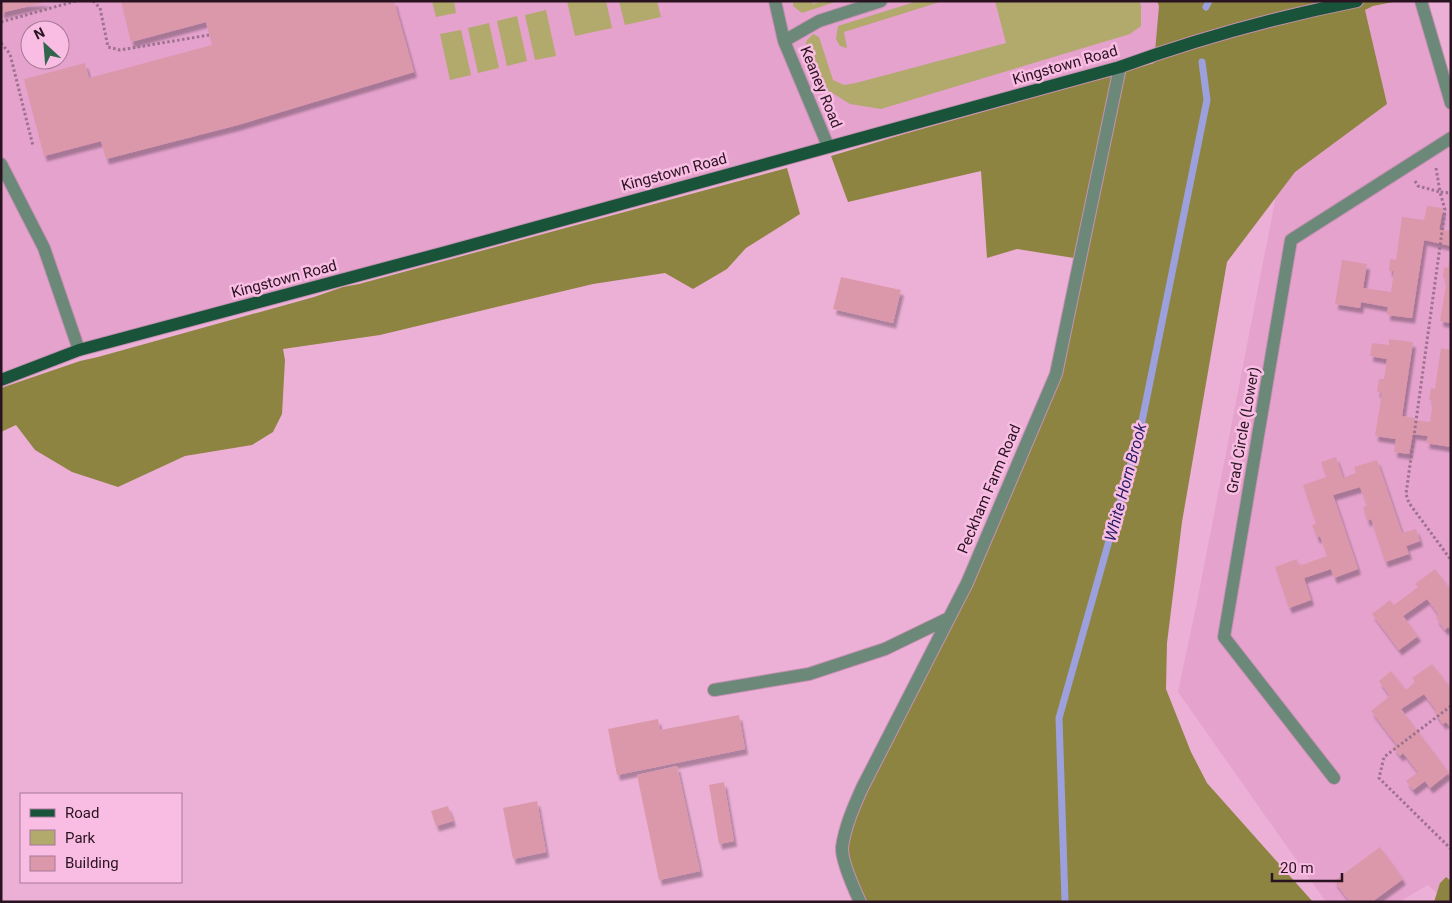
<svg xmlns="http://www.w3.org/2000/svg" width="1452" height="903" font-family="Roboto,sans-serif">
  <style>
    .built { fill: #e4a2cd; fill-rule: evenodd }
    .green { fill: #b2a96d }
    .forest { fill: #8e8442 }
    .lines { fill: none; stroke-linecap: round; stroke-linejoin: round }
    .stream { stroke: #9ca0dd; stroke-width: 7 }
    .building { fill: #dc98ab; filter: url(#shadow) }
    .minor-casing { stroke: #c591b2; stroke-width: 14 }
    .major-casing { stroke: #c591b2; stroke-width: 14 }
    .path { stroke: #9e728e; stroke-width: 3; stroke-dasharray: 2.5 2.5; stroke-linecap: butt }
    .minor { stroke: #6c8878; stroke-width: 12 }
    .major { stroke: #19543a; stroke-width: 12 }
    .labels { text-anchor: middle; stroke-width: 5; stroke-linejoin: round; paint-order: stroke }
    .street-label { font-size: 15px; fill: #291321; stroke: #f9bde3 }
    .water-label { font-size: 16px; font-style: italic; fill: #251e64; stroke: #f9bde3 }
  </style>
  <defs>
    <filter id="shadow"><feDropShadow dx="3" dy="5.5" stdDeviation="1" flood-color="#0004"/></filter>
  </defs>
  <rect width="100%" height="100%" fill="#ecb0d6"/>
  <path class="built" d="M 1,1 L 1421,1 L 1451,103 L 1451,902 L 1447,902 L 1428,885 L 1399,902 L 1326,902 L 1178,692 L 1197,602 L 1312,11 L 80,350 L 1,380 ZM 30,30 L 60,30 L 60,60 L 30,60 Z"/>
  <path class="green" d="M 432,1 L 454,1 L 456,13 L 436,17 Z
    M 567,1 L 606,1 L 612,28 L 575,36 Z
    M 619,1 L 657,1 L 661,17 L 625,25 Z
    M 793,1 L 812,1 L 813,4 L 822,1 L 838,1 L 802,13 L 793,6 Z
    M 918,1 L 943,1 L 844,32 L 847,48 L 840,46 L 836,39 L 838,26 Z
    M 995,1 L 1139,1 L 1141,5 L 1141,26 L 1130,34 L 881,109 L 850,104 L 826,89 L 816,82 L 804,50 L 807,40 L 813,34 L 819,37 L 833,80 L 844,85 L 856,83 L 1006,43 Z
    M 546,10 L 556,56 L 535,60 L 525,15 Z
    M 517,16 L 527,61 L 507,66 L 497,21 Z
    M 489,23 L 499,68 L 478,73 L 468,28 Z
    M 461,30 L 471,75 L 450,80 L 440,34 Z"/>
  <path class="forest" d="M 1157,1 L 1398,1 L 1373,6 L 1365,10 L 1387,104 L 1295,172 L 1227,262 L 1182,522 L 1167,643 L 1166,689 L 1191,752 L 1207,783 L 1313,902 L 861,902 L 840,851 L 965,581 L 1057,365 L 1074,258 L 1017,249 L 987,258 L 981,171 L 848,202 L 831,156 L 904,134 L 1089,82 L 1104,78 L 1154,63 L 1159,6 Z
    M 787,168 L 800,214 L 746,248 L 727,269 L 693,289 L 665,273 L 593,284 L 380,335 L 283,349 L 285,360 L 282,414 L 273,432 L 252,445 L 185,456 L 118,487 L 72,472 L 35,450 L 16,425 L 1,432 L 1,388 L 80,361 L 98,357 L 314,297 L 343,287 L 359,284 Z
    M 1446,877 L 1451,881 L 1451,902 L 1434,902 L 1440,883 Z"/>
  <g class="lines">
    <path class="stream" d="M 1206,7 L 1209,1
      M 1065,902 L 1059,718 L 1140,431 L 1207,100 L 1202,62"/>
  </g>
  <path class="building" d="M 1,1 L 45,1 L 46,2 L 1,13 Z
    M 121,1 L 394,1 L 414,72 L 238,125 L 106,159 L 101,141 L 44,156 L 24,79 L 85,63 L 89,78 L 212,45 L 206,22 L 131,42 Z
    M 1427,206 L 1443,208 L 1439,230 L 1451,231 L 1451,246 L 1424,240 L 1412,318 L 1387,315 L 1388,307 L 1361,302 L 1360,308 L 1335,304 L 1342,260 L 1367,264 L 1363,288 L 1391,292 L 1394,271 L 1389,271 L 1390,259 L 1396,260 L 1402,217 L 1424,220 Z
    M 1450,258 L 1451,259 L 1451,323 L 1440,321 L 1447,279 L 1443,278 L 1444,267 L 1448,268 Z
    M 841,277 L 901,290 L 893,323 L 833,309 Z
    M 1389,339 L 1413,342 L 1402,416 L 1415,418 L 1415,420 L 1430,422 L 1433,401 L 1429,400 L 1431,388 L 1435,389 L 1441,348 L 1451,350 L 1451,447 L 1426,443 L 1428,436 L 1413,434 L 1409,454 L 1394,452 L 1396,439 L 1375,436 L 1382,393 L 1377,392 L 1379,379 L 1384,379 L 1387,359 L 1370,356 L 1372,343 L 1389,345 Z
    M 1336,457 L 1343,478 L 1356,473 L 1354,467 L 1377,460 L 1402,533 L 1416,529 L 1420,541 L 1406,546 L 1409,554 L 1385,562 L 1371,519 L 1367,521 L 1363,507 L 1367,506 L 1360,487 L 1333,495 L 1358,569 L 1334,578 L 1331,569 L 1304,578 L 1311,600 L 1289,608 L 1275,567 L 1297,559 L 1299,566 L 1327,556 L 1320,536 L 1317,538 L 1312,525 L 1316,524 L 1303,485 L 1326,477 L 1321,462 Z
    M 1435,569 L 1451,590 L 1451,630 L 1448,627 L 1445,630 L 1436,618 L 1439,615 L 1427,599 L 1403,616 L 1418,636 L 1399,650 L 1372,614 L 1390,600 L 1394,605 L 1418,587 L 1415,584 Z
    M 1432,664 L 1451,688 L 1451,728 L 1446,722 L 1443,724 L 1434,712 L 1436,710 L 1424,694 L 1401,709 L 1449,773 L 1430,788 L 1425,781 L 1413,790 L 1406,781 L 1418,772 L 1403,753 L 1400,756 L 1393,747 L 1397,745 L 1371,711 L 1390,696 L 1379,681 L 1391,671 L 1406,690 L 1415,682 L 1412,678 Z
    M 739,715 L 745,749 L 617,775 L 608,729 L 658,719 L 660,730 Z
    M 677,766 L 700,871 L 659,880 L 637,775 Z
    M 724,782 L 734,841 L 719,844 L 709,785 Z
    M 537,801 L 546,852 L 513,859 L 503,808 Z
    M 448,806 L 453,821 L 436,826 L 431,811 Z
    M 1380,847 L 1403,879 L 1372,902 L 1350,902 L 1334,881 Z"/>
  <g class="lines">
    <g class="minor-casing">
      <path id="minor" d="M 775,1 L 784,41 L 828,146
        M 1421,1 L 1451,103
        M 784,41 L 819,21 L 881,1
        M 1,164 L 44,248 L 79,350
        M 714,690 L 809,674 L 885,649 L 949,618
        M 1334,778 L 1224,637 L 1291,240 L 1451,138
        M 860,902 C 854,889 841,860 842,847 C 845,826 854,806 862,788 L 967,583 L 1056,374 L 1120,67"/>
    </g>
    <g class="major-casing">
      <path id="major" d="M 1,380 L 79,350 L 446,252 L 1120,67 C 1197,39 1277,17 1357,1"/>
    </g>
    <path class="path" d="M 93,1 L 100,8 L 108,47 L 120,50 L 209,35
      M 1,22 L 76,1
      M 1,43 L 10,54 L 33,146
      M 1436,168 L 1440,192 L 1451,193
      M 1415,181 L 1418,186 L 1440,192 L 1445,210 L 1406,494 L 1409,503 L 1451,560
      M 1451,706 L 1384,757 L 1379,778 L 1451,849"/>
    <use href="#minor" class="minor"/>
    <use href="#major" class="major"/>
  </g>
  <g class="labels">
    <g class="street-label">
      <text transform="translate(1065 65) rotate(-16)" y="5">Kingstown Road</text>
      <text transform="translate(821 87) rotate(68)" y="5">Keaney Road</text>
      <text transform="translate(674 172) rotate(-15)" y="5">Kingstown Road</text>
      <text transform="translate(284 279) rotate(-15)" y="5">Kingstown Road</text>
      <text transform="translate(1243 430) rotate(-80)" y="5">Grad Circle (Lower)</text>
      <text transform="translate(989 489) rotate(-67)" y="5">Peckham Farm Road</text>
    </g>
    <g class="water-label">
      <text transform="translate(1125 482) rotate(-75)" y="6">White Horn Brook</text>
    </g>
  </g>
  <rect width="1452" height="903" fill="none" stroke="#291321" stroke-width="5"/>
  <rect x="20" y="793" width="162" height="90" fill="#f9bde3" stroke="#a67995"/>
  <rect x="30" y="809" width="25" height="8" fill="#19543a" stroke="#a67995"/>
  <text x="65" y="818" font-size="15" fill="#291321">Road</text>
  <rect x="30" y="830" width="25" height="15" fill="#b2a96d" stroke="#a67995"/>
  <text x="65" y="843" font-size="15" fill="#291321">Park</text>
  <rect x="30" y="856" width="25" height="15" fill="#dc98ab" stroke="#a67995"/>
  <text x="65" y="868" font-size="15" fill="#291321">Building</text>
  <g transform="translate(45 45) rotate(334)"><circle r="24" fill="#f9bde3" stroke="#a67995"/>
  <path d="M0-4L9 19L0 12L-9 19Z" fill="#31664c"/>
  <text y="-8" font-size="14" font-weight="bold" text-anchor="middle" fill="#291321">N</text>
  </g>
  <path d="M1272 873v8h70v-8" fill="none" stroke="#291321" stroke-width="2.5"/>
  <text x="1280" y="873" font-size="15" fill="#291321" stroke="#f9bde3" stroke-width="4" paint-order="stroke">20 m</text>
</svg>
